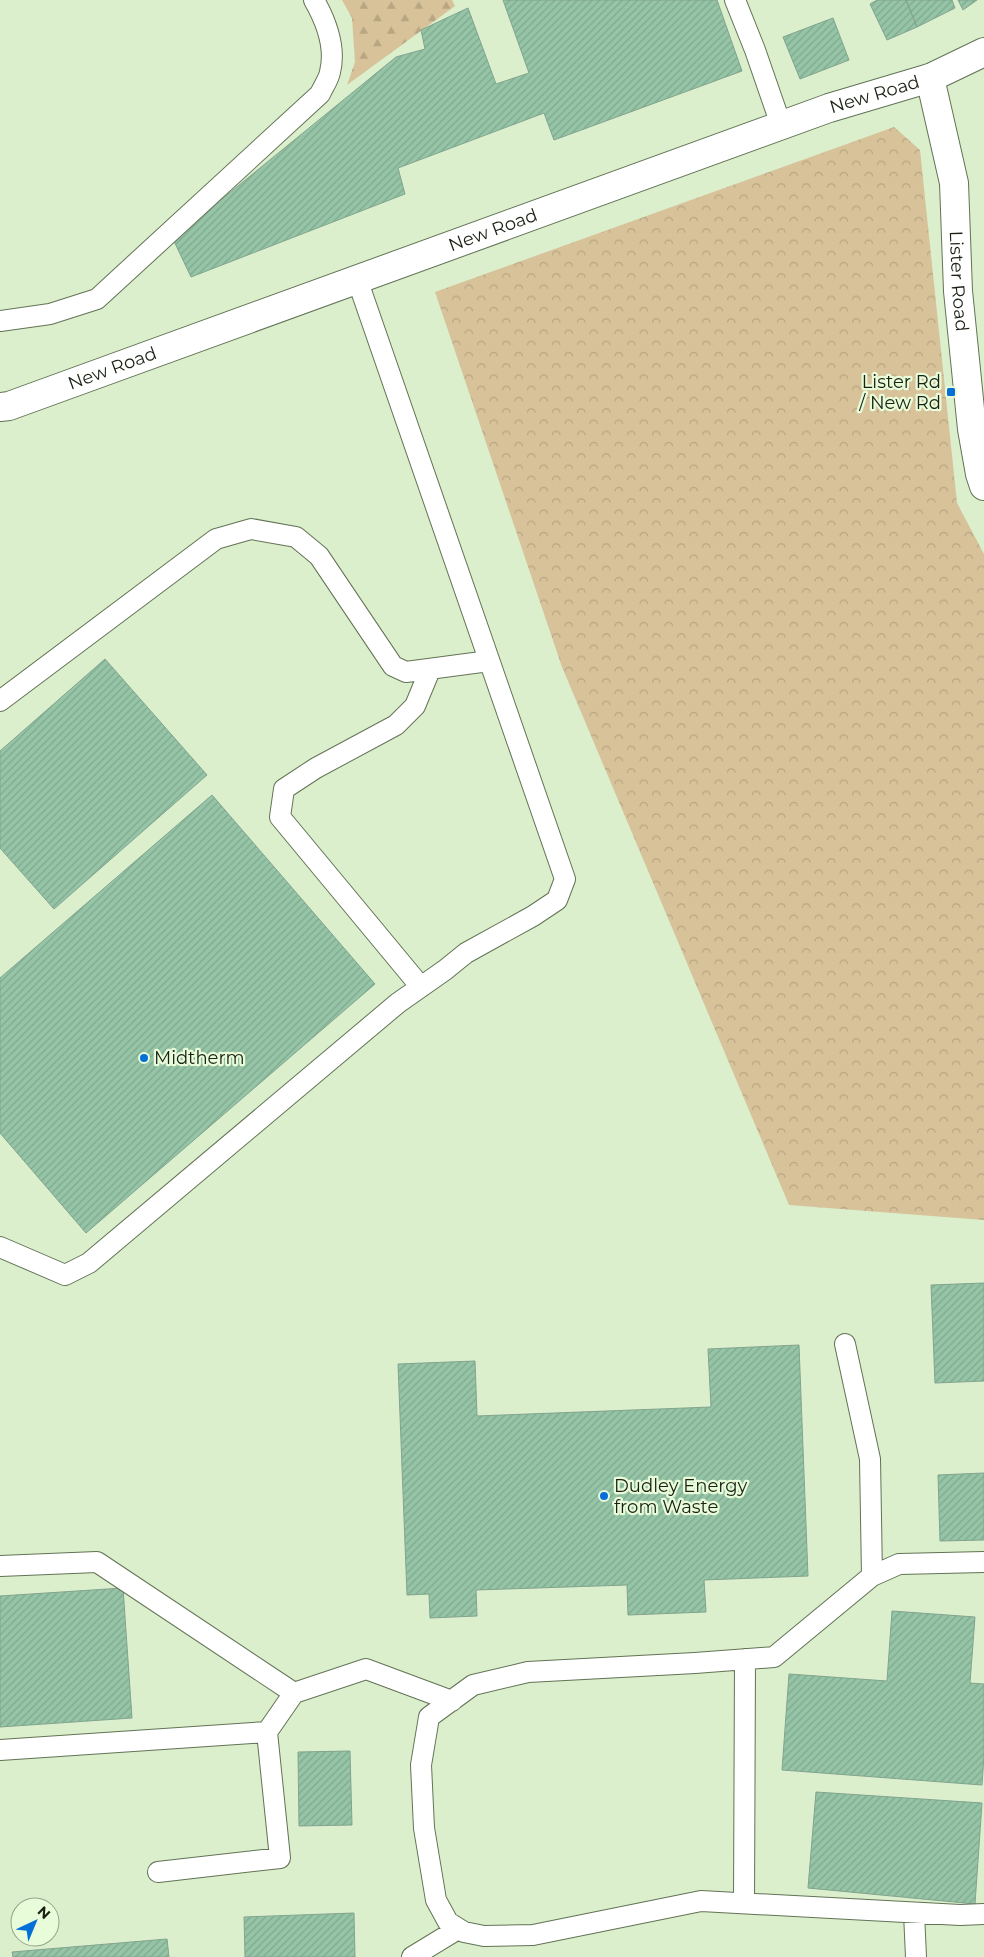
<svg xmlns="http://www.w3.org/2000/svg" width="984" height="1957" font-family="Montserrat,sans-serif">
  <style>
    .forest { fill: url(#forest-firs) }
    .park { fill: url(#park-crowns) }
    .building { fill: url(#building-hatch); stroke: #82a48e }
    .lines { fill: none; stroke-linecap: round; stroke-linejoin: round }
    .service-casing { stroke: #627355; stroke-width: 22 }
    .tertiary-casing { stroke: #627355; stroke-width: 30 }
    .service { stroke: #fff; stroke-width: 20 }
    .tertiary { stroke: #fff; stroke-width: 28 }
    .poi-dot { fill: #0470d7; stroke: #e8fcda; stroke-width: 2 }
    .labels { text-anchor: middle; stroke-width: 4.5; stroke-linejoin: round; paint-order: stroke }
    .street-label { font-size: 18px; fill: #1a2114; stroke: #e8fcda }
    .poi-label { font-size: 18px; fill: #1a2114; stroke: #e8fcda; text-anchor: start }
  </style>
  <defs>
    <pattern id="forest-firs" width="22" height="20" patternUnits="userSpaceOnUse" patternTransform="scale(1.25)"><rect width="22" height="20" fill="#d7c299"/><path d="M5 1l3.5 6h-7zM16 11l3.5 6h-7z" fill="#b8a683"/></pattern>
    <pattern id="park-crowns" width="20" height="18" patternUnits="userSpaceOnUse" patternTransform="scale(1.25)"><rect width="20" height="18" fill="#d7c299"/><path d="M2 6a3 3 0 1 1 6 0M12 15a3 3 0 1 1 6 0" fill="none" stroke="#b8a683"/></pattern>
    <pattern id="building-hatch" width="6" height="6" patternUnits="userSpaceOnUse" patternTransform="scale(1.25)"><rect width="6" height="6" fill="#95c4a6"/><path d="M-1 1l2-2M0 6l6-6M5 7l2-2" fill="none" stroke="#80a88e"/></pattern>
  </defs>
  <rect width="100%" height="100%" fill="#dbefcd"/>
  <path class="forest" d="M 342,0 L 452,0 L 455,6 L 347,85 L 355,62 L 352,18 Z"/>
  <path class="park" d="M 894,127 L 920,150 L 957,503 L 984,554 L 984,1220 L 789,1205 L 562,667 L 435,292 Z"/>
  <path class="building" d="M 503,0 L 717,0 L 742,71 L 554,140 L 544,113 L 398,168 L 405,194 L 191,277 L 173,239 L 396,57 L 425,49 L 421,30 L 468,8 L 496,84 L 529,73 Z
    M 877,0 L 906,0 L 917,27 L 887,40 L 870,4 Z
    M 906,0 L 952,0 L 955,8 L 917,27 Z
    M 958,0 L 977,0 L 963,10 Z
    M 833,18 L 849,60 L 800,79 L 783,37 Z
    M 105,659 L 207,775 L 54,909 L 0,848 L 0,751 Z
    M 212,795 L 375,984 L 86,1233 L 0,1133 L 0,978 Z
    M 984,1283 L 984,1381 L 935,1383 L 931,1285 Z
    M 799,1345 L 808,1576 L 704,1580 L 706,1612 L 628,1615 L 627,1585 L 476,1590 L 477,1616 L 430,1618 L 429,1594 L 407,1595 L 398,1364 L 475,1361 L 477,1416 L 711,1407 L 708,1349 Z
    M 984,1473 L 984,1540 L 940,1541 L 938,1475 Z
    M 123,1588 L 132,1718 L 0,1727 L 0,1596 Z
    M 892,1611 L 975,1617 L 970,1683 L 984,1684 L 984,1756 L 982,1785 L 782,1770 L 789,1674 L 887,1681 Z
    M 350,1751 L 352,1825 L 299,1826 L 298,1752 Z
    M 816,1792 L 982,1803 L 975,1904 L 808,1888 Z
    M 354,1913 L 355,1957 L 245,1957 L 244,1917 Z
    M 167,1939 L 169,1957 L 13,1957 L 12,1952 Z"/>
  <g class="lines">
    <g class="service-casing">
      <path id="service" d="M 735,0 L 755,50 L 781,125
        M 0,321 L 50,314 L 97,299 L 320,94 C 323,87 329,79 330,72 C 336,48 326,21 314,0
        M 0,701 L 216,539 L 251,529 L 296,537 L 319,556 L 393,666 L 406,672 L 489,661
        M 421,987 L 280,817 L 284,789 L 316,768 L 396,725 L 415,706 L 430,670
        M 0,1247 L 65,1275 L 89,1263 L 398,1003 L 445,970 L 466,953 L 533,916 L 557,900 L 565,879 L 357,279
        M 845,1344 L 870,1459 L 872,1576
        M 984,1562 L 899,1564 L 872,1576 L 774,1657 L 695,1663 L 528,1672 L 473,1685 L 429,1717 L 421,1765 L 424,1828 L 436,1900 L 448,1922 L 464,1932 L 484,1936 L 533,1935 L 701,1901 L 960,1915 L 984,1914
        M 0,1566 L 97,1562 L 294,1693
        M 0,1750 L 267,1732 L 294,1693 L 366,1669 L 452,1701
        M 158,1872 L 280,1858 L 267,1732
        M 744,1903 L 745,1659
        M 914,1913 L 916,1957
        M 412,1957 L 458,1929"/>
    </g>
    <g class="tertiary-casing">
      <g id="tertiary">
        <path id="s1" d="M 930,78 L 954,183 L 958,291 L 972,429 L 980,474 L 984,486"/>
        <path id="s2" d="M 0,407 L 9,406 L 829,108 L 930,78 L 984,52"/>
      </g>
    </g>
    <use href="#service" class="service"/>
    <use href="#tertiary" class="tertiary"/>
  </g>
  <g class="poi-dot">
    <rect x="946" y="387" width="10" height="10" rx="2.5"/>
    <circle cx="144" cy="1058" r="5"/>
    <circle cx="604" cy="1496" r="5"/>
  </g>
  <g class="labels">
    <g class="street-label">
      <text dy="6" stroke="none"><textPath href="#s2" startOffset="929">New Road</textPath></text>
      <text dy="6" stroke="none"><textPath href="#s2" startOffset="524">New Road</textPath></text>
      <text dy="6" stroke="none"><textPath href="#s1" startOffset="206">Lister Road</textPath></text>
      <text dy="6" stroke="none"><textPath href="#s2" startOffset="119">New Road</textPath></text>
    </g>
    <g class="poi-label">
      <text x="941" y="388" text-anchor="end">Lister Rd<tspan x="941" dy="21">/ New Rd</tspan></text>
      <text x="154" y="1064">Midtherm</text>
      <text x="614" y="1492">Dudley Energy<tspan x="614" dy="21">from Waste</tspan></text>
    </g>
  </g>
  <g transform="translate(35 1922) rotate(44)"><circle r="24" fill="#e8fcda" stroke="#96a48b"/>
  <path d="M0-4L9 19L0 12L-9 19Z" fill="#0470d7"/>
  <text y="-8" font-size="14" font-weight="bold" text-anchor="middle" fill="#1a2114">N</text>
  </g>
</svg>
